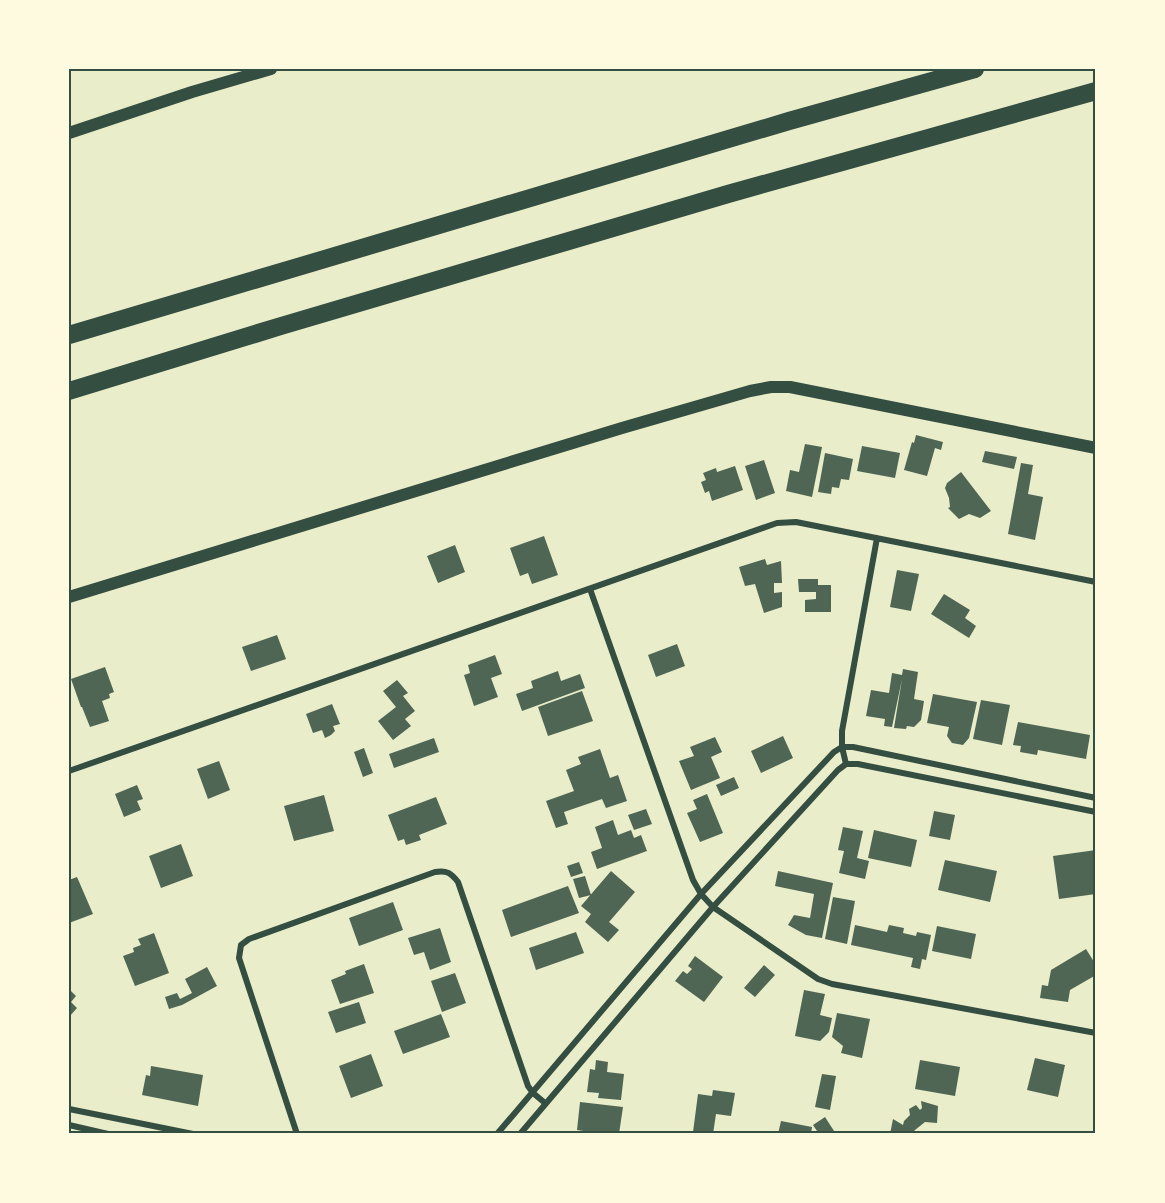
<svg xmlns="http://www.w3.org/2000/svg" width="1165" height="1203" font-family="Lato,sans-serif">
  <style>
    .building { fill: #4f6655 }
    .lines { fill: none; stroke-linecap: round; stroke-linejoin: round }
    .minor { stroke: #344e41; stroke-width: 6 }
    .secondary { stroke: #344e41; stroke-width: 12 }
    .motorway { stroke: #344e41; stroke-width: 18 }
    .neatline { fill: none; stroke: #344e41; stroke-width: 2 }
  </style>
  <rect width="100%" height="100%" fill="#e9edc9"/>
  <path class="building" d="M 916,435 L 943,442 L 941,450 L 935,448 L 927,476 L 904,470 L 912,442 L 914,443 Z
    M 805,444 L 822,447 L 812,497 L 786,491 L 790,470 L 799,472 Z
    M 862,446 L 900,453 L 895,478 L 857,471 Z
    M 985,451 L 1017,457 L 1014,469 L 982,462 Z
    M 825,453 L 853,459 L 849,480 L 841,479 L 839,488 L 832,487 L 831,494 L 818,492 Z
    M 764,460 L 775,493 L 756,500 L 745,466 Z
    M 1021,463 L 1033,465 L 1028,494 L 1043,497 L 1035,540 L 1008,534 Z
    M 735,466 L 743,490 L 712,501 L 709,491 L 705,493 L 701,482 L 706,480 L 703,473 L 716,468 L 717,472 Z
    M 961,472 L 991,511 L 980,518 L 969,514 L 959,519 L 948,508 L 950,507 L 949,498 L 945,488 L 947,483 Z
    M 544,536 L 558,575 L 532,584 L 528,573 L 520,576 L 510,548 Z
    M 455,545 L 465,572 L 438,583 L 427,556 Z
    M 765,559 L 767,565 L 781,561 L 782,583 L 774,583 L 774,593 L 782,592 L 782,607 L 764,613 L 755,584 L 745,586 L 739,567 Z
    M 897,570 L 919,574 L 911,611 L 890,607 Z
    M 798,579 L 818,579 L 818,585 L 831,585 L 831,612 L 805,612 L 805,600 L 816,599 L 816,592 L 799,592 Z
    M 944,594 L 970,610 L 965,618 L 976,626 L 969,638 L 931,614 Z
    M 277,635 L 286,659 L 251,671 L 242,647 Z
    M 677,644 L 685,666 L 656,677 L 648,655 Z
    M 495,655 L 502,674 L 491,678 L 498,697 L 474,706 L 464,675 L 470,673 L 468,665 Z
    M 105,667 L 114,692 L 109,694 L 110,698 L 102,701 L 109,721 L 90,727 L 82,707 L 81,707 L 71,679 Z
    M 903,669 L 918,672 L 914,699 L 924,701 L 921,720 L 914,727 L 907,726 L 906,729 L 894,728 L 902,679 L 892,727 L 884,726 L 885,719 L 866,716 L 871,690 L 889,693 L 892,673 L 902,675 Z
    M 558,671 L 561,681 L 580,674 L 585,688 L 522,711 L 516,694 L 533,688 L 531,681 Z
    M 397,680 L 408,693 L 403,696 L 415,711 L 405,719 L 411,726 L 393,740 L 378,721 L 396,707 L 383,691 Z
    M 582,691 L 593,721 L 548,736 L 538,707 Z
    M 933,694 L 977,702 L 969,738 L 963,745 L 952,743 L 947,736 L 949,727 L 927,723 Z
    M 981,700 L 1010,705 L 1002,745 L 973,739 Z
    M 332,704 L 340,724 L 333,726 L 335,731 L 331,735 L 325,738 L 322,730 L 313,733 L 306,714 Z
    M 1018,722 L 1090,735 L 1086,759 L 1038,750 L 1037,755 L 1020,752 L 1021,746 L 1013,745 Z
    M 783,736 L 793,758 L 761,773 L 751,751 Z
    M 715,737 L 722,752 L 711,757 L 720,778 L 691,790 L 679,761 L 694,756 L 690,747 Z
    M 434,738 L 439,752 L 394,768 L 389,754 Z
    M 364,748 L 373,773 L 363,777 L 354,752 Z
    M 600,749 L 610,778 L 618,775 L 627,801 L 606,808 L 602,799 L 564,812 L 568,824 L 556,828 L 546,801 L 574,791 L 566,770 L 581,764 L 578,757 Z
    M 219,761 L 230,790 L 208,799 L 197,769 Z
    M 734,777 L 739,788 L 721,796 L 716,785 Z
    M 137,785 L 143,799 L 137,801 L 141,810 L 124,817 L 115,794 Z
    M 707,794 L 723,833 L 700,842 L 687,813 L 697,809 L 693,800 Z
    M 324,795 L 334,831 L 294,841 L 284,806 Z
    M 436,797 L 447,824 L 419,835 L 421,840 L 406,845 L 404,839 L 398,841 L 388,815 Z
    M 646,809 L 652,824 L 634,830 L 628,815 Z
    M 934,811 L 955,815 L 950,840 L 929,836 Z
    M 613,820 L 618,835 L 631,830 L 634,838 L 641,835 L 647,851 L 597,869 L 591,852 L 602,848 L 595,827 Z
    M 843,827 L 863,831 L 857,858 L 869,861 L 865,879 L 839,873 L 844,851 L 838,850 Z
    M 874,830 L 917,840 L 911,867 L 868,858 Z
    M 181,844 L 193,876 L 161,888 L 149,856 Z
    M 1096,850 L 1096,894 L 1059,899 L 1053,856 Z
    M 945,860 L 997,871 L 990,902 L 938,890 Z
    M 579,862 L 583,873 L 571,877 L 567,866 Z
    M 611,871 L 635,892 L 609,922 L 619,930 L 608,942 L 585,922 L 591,914 L 581,906 Z
    M 778,871 L 833,883 L 822,938 L 806,935 L 788,925 L 794,915 L 810,918 L 814,894 L 775,886 Z
    M 585,876 L 591,895 L 579,898 L 573,879 Z
    M 77,877 L 93,914 L 69,923 L 69,880 Z
    M 568,886 L 579,913 L 511,937 L 502,910 Z
    M 833,897 L 855,901 L 847,944 L 825,939 Z
    M 393,902 L 403,930 L 359,946 L 349,918 Z
    M 855,925 L 887,932 L 889,925 L 904,928 L 903,933 L 916,936 L 917,932 L 931,935 L 926,960 L 922,959 L 920,969 L 911,967 L 913,958 L 851,945 Z
    M 937,926 L 976,934 L 971,959 L 932,951 Z
    M 440,928 L 451,962 L 430,970 L 424,952 L 414,955 L 408,938 Z
    M 576,932 L 584,953 L 536,970 L 529,948 Z
    M 154,933 L 169,973 L 135,986 L 123,956 L 134,952 L 133,948 L 141,945 L 138,939 Z
    M 1086,949 L 1096,965 L 1096,975 L 1070,990 L 1068,1002 L 1040,998 L 1042,985 L 1048,986 L 1051,970 Z
    M 695,956 L 723,977 L 704,1002 L 675,981 L 683,971 L 687,974 L 692,969 L 688,966 Z
    M 364,964 L 374,993 L 340,1004 L 331,980 L 346,974 L 345,971 Z
    M 764,965 L 775,975 L 755,997 L 744,988 Z
    M 207,967 L 217,986 L 182,1005 L 169,1009 L 165,997 L 177,993 L 180,999 L 192,993 L 185,979 Z
    M 455,973 L 466,1003 L 442,1012 L 431,981 Z
    M 69,989 L 76,996 L 71,1002 L 77,1008 L 69,1017 Z
    M 804,990 L 825,994 L 820,1015 L 832,1018 L 829,1032 L 820,1041 L 795,1036 Z
    M 359,1002 L 366,1023 L 336,1033 L 328,1012 Z
    M 837,1013 L 870,1019 L 862,1058 L 841,1053 L 843,1046 L 832,1037 Z
    M 441,1014 L 450,1037 L 403,1054 L 394,1031 Z
    M 371,1054 L 383,1086 L 351,1098 L 339,1066 Z
    M 1035,1058 L 1065,1065 L 1058,1097 L 1027,1090 Z
    M 596,1060 L 608,1062 L 607,1072 L 624,1074 L 621,1100 L 598,1098 L 599,1093 L 587,1092 L 590,1069 L 595,1070 Z
    M 920,1060 L 960,1067 L 955,1096 L 915,1089 Z
    M 151,1066 L 203,1075 L 198,1106 L 142,1095 L 146,1075 L 150,1076 Z
    M 822,1074 L 836,1076 L 830,1110 L 815,1107 Z
    M 713,1090 L 735,1093 L 731,1116 L 716,1114 L 713,1134 L 693,1132 L 698,1094 L 712,1096 Z
    M 921,1101 L 938,1106 L 937,1123 L 925,1122 L 915,1130 L 912,1134 L 890,1134 L 893,1119 L 903,1125 L 904,1121 L 910,1115 L 909,1109 L 916,1105 L 920,1110 L 922,1108 Z
    M 580,1102 L 623,1107 L 619,1134 L 603,1134 L 577,1130 Z
    M 825,1117 L 836,1134 L 819,1134 L 813,1125 Z
    M 781,1121 L 812,1127 L 811,1134 L 778,1134 Z"/>
  <g class="lines">
    <path class="minor" d="M 590,589 L 693,880 L 701,894 L 713,907 L 818,979 L 832,984 L 1096,1033
      M 846,764 L 842,747 L 842,731 L 877,538
      M 69,771 L 777,523 L 796,522 L 1096,582
      M 69,1109 L 193,1134
      M 69,1125 L 108,1134
      M 297,1134 L 239,958 L 241,945 L 249,939 L 435,872 C 447,870 451,873 458,882 L 528,1086 L 533,1093 L 545,1103
      M 497,1134 L 701,894 L 834,752 L 842,747 L 853,747 L 1096,798
      M 520,1134 L 713,907 L 838,770 L 846,764 L 858,764 L 1096,812"/>
    <path class="secondary" d="M 69,133 L 192,92 L 271,69
      M 69,597 L 622,428 L 750,391 L 771,387 L 790,387 L 1096,448"/>
    <path class="motorway" d="M 69,335 L 789,121 L 975,69
      M 69,391 L 281,326 L 728,194 L 1096,91"/>
  </g>
  <rect width="1165" height="1203" fill="none" stroke="#fefae0" stroke-width="141"/>
  <rect x="70" y="70" width="1024" height="1062" class="neatline"/>
</svg>
